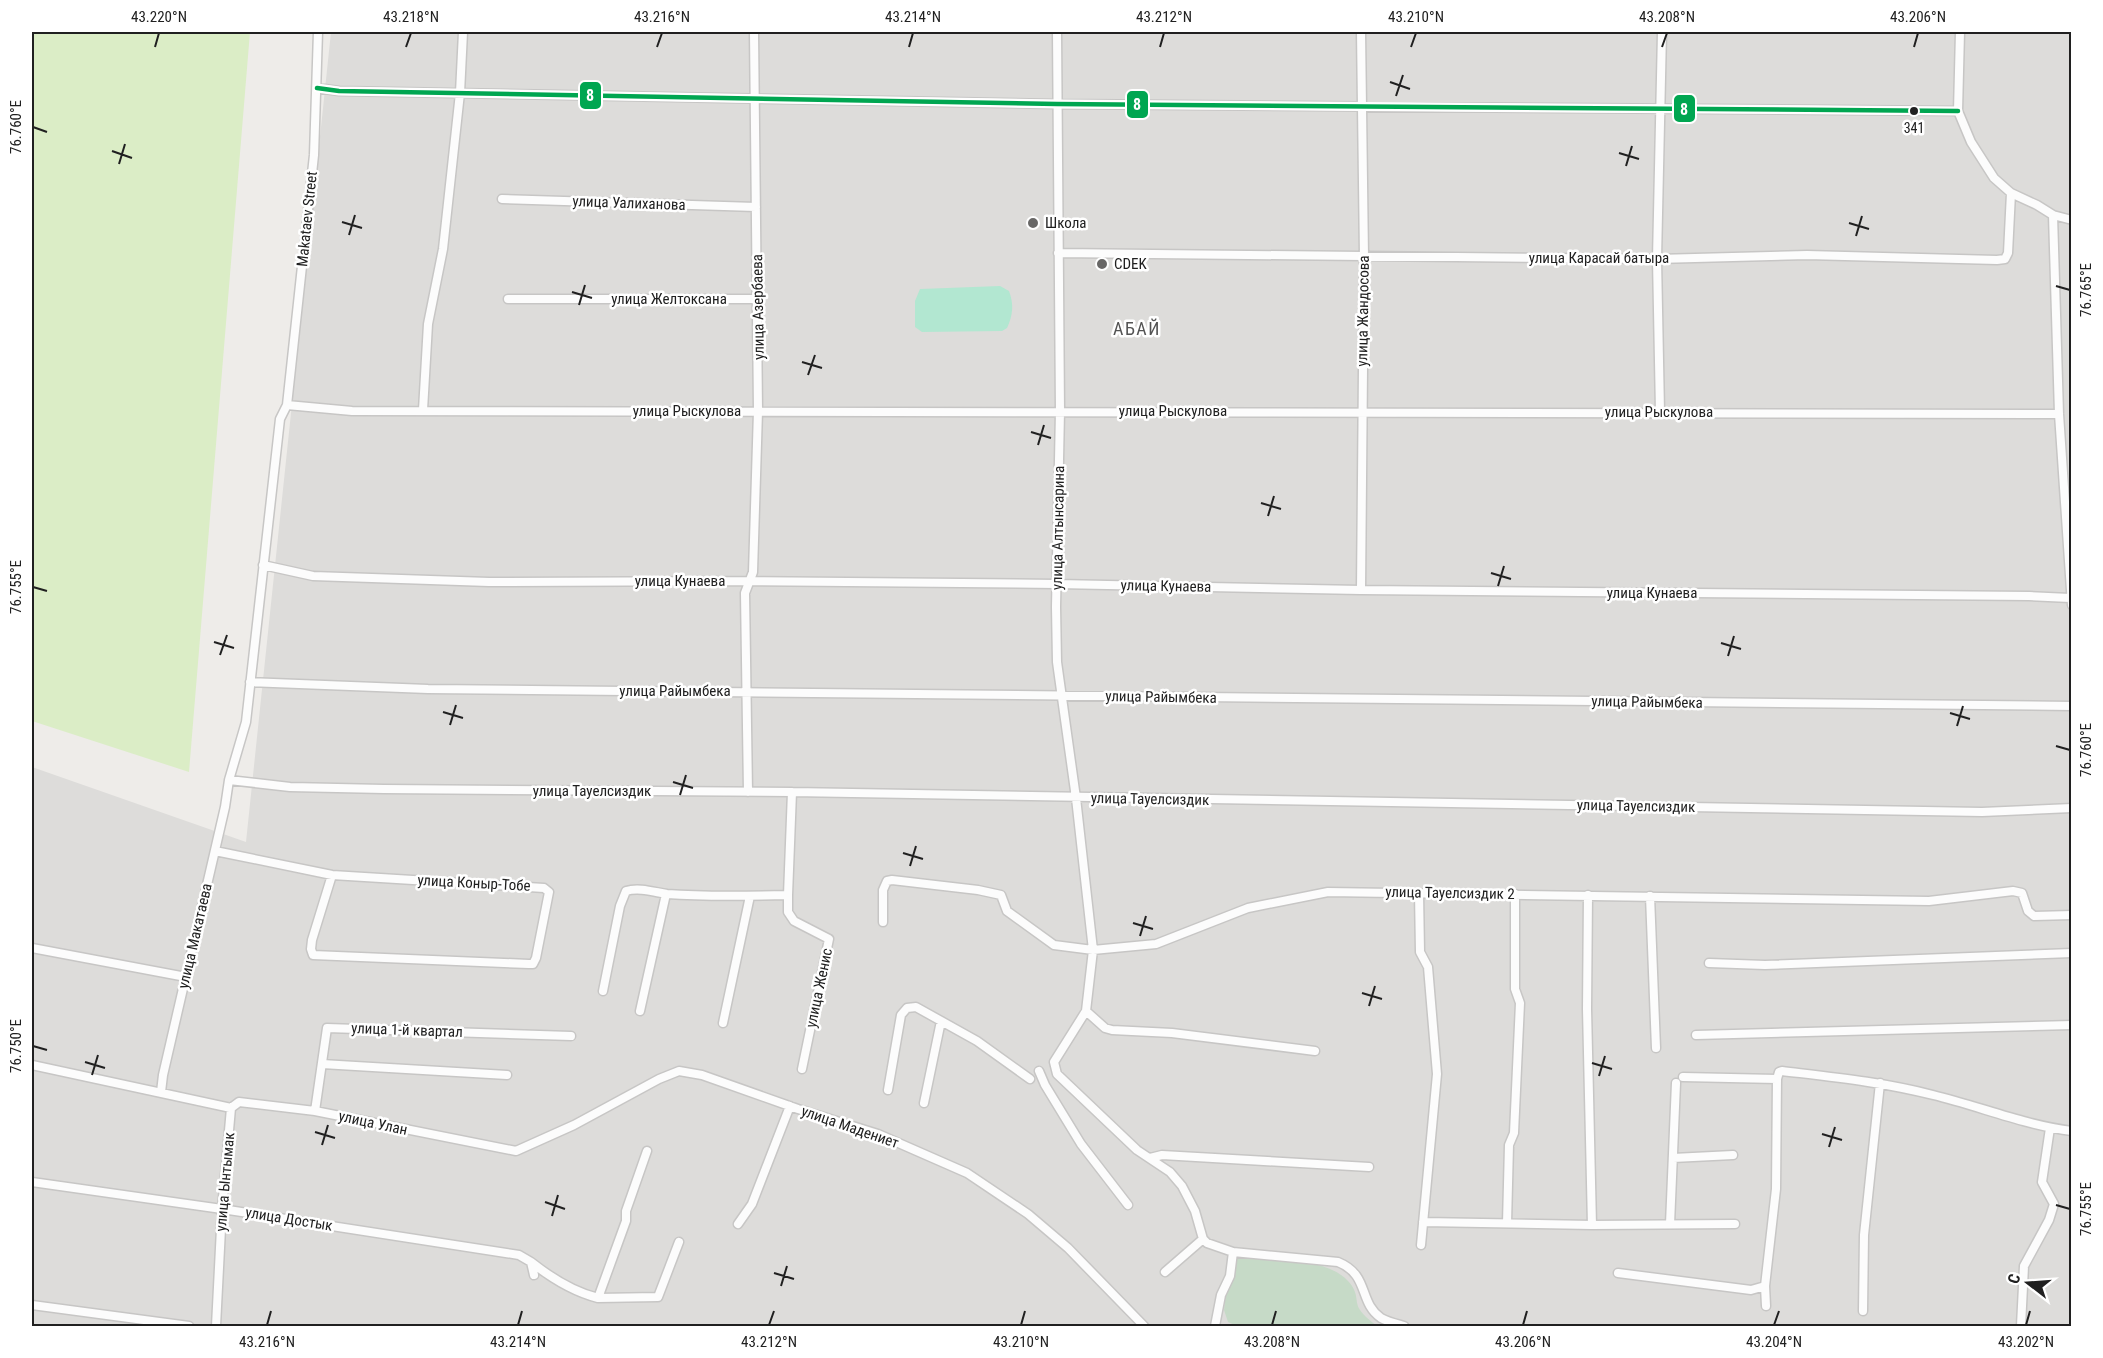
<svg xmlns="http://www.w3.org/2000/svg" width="2103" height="1358" font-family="'Roboto Condensed',sans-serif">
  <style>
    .residential { fill: #dddcda }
    .grass { fill: #dbedc6 }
    .cemetery { fill: #c6dac7 }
    .pitch { fill: #b2e7d1 }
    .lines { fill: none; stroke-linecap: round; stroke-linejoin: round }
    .minor-casing { stroke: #c7c6c5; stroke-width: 11 }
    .minor { stroke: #fcfcfc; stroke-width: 8 }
    .bus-1-casing { stroke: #fff; stroke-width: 9 }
    .bus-1 { stroke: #00a651; stroke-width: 4.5 }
    .ticks { fill: none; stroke: #202020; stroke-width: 2 }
    .bus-dot { fill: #202020; stroke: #fff; stroke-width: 2 }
    .poi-dot { fill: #686766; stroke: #fff; stroke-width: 2 }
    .labels { text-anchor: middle; stroke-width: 5; stroke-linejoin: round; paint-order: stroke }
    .bus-label { font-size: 14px; fill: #202020; stroke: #fff }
    .street-label { font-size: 15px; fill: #202020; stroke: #fff }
    .poi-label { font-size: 15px; fill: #202020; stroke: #fff; text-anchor: start }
    .quarter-label { font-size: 18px; letter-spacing: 1.5px; fill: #535353; stroke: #fff }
    .line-badge { stroke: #fff; stroke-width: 2 }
    .badge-label { font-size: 16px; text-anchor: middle; font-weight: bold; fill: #fff }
    .neatline { fill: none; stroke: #202020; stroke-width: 2 }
    .ticks-label { font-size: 15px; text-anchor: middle; fill: #202020 }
  </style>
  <rect width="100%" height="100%" fill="#eeece9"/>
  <path class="residential" d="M 331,32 L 2071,32 L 2071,1326 L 32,1326 L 32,767 L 246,842 Z"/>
  <path class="grass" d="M 32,32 L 250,32 L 189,772 L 32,721 Z"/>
  <path class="cemetery" d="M 1236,1257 C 1266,1259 1327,1257 1348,1281 C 1360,1294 1354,1301 1360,1310 C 1364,1316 1372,1322 1377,1326 L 1237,1326 L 1228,1322 L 1224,1310 L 1226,1293 L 1234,1277 Z"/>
  <path class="pitch" d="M 1000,286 L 1009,291 C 1014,304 1013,315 1007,328 L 1002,331 L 922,332 L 915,327 L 915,301 L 920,289 Z"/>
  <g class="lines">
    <g class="minor-casing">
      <path id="minor" d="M 1057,32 L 1060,411 L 1056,607 L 1057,662 L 1076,798 L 1093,950 L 1086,1011 L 1054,1062 L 1057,1074 L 1137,1150 L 1170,1172 L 1182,1186 L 1195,1211 L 1203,1239 L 1207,1243 L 1233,1252 L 1338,1262 C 1370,1275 1358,1302 1381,1318 C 1388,1322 1397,1324 1404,1326
        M 1960,32 L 1958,111 L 1971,142 L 1994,178 L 2011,193 L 2037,205 L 2053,215 L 2072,220
        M 317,88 L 339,91 L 1057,104 L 1958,111
        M 502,199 L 756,207
        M 2053,215 L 2059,414 L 2072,605
        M 1058,253 L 1657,259 L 1807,255 L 1997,260 L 2005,259 L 2008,253 L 2011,193
        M 508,299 L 758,299
        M 287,405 L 352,411 L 2059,414
        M 423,410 L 428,324 L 443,249 L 460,93 L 463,32
        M 1660,412 L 1657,259 L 1662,32
        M 263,565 L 313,576 L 489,582 L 749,581 L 1057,584 L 1361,590 L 2029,596 L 2070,598
        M 1361,590 L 1364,257 L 1361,32
        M 250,682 L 428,689 L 2072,706
        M 229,780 L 290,787 L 384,789 L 792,792 L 1982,812 L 2072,808
        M 748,792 L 745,593 L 753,572 L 758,411 L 754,32
        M 215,851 L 332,875 L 544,888 L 549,892 L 536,958 L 533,964 L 529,964 L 313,955 L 311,949 L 312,940 L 332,875
        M 1419,893 L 1420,952 L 1428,967 L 1437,1074 L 1421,1245
        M 788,895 L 788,912 L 794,921 L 829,939 L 802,1069
        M 1588,895 L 1587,1009 L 1592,1225
        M 1650,896 L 1656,1048
        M 883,922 L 883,890 L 887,881 L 892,880 L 978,890 L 1001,895 L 1007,911 L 1054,945 L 1093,950 L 1156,944 L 1248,908 L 1328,892 L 1929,901 L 2013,891 L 2022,893 L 2028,911 L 2034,916 L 2072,915
        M 32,948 L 186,977
        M 1709,963 L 1765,965 L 2072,953
        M 603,991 L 620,906 L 626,891 C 639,887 654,892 667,894 C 708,897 748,896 788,895 L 792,792
        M 640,1011 L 666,894
        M 1086,1011 L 1105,1028 L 1112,1030 L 1172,1033 L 1315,1051
        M 723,1023 L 750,896
        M 1696,1035 L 2072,1025
        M 322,1064 L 507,1075
        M 32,1065 L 231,1108
        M 1039,1071 L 1045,1085 L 1081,1144 L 1128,1205
        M 1683,1077 L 1777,1079
        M 888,1090 L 901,1015 L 907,1008 L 916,1007 L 977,1041 L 1030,1079
        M 161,1092 L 163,1075 L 225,807 L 229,780 L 246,722 L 280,419 L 287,405 L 314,155 L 318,32
        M 924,1103 L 941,1021
        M 231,1108 L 239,1102 L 315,1111 L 516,1151 L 574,1125 L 659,1079 L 679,1071 L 702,1075 L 798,1109 L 878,1134 L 967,1173 L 1028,1214 L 1068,1248 L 1144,1326
        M 315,1111 L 327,1028 L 571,1036
        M 1150,1158 L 1162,1155 L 1369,1167
        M 1673,1158 L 1733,1155
        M 32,1182 L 222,1209 L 519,1255 L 531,1262 L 534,1275
        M 1423,1222 L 1592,1225 L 1735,1224
        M 1507,1223 L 1509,1145 L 1514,1133 L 1520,1003 L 1515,989 L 1515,894
        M 738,1224 L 752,1204 L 790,1106
        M 1670,1224 L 1676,1083
        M 531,1262 C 550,1277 574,1292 598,1298 L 626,1221 L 626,1211 L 647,1151
        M 1165,1272 L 1203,1239
        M 1618,1273 L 1751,1290 L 1765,1286
        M 598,1298 L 658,1297 L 679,1242
        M 32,1305 L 189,1326
        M 1766,1306 L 1765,1286 L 1776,1189 L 1777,1079 L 1779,1072 L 1782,1071 C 1832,1077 1883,1082 1933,1095 C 1979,1106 2024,1125 2072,1131
        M 1863,1311 L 1864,1235 L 1880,1083
        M 216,1326 L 222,1209 L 231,1108
        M 1215,1326 L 1221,1295 L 1230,1276 L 1233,1252
        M 2021,1326 L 2024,1266 L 2049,1220 L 2054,1204 L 2042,1182 L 2050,1128"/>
    </g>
    <use href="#minor" class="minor"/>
    <g class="bus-1-casing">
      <path id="bus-1" d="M 317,88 L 339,91 L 1057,104 L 1958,111"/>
    </g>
    <use href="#bus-1" class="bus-1"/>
  </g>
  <path class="ticks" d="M 155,47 L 159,33M 406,47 L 411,33M 657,47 L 662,33M 909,47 L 913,33M 1160,47 L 1164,33M 1411,47 L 1416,33M 1662,47 L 1667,33M 1914,47 L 1918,33M 1390,82 L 1410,89M 1396,96 L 1403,75M 33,127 L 47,132M 112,151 L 132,158M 1619,153 L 1639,159M 119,164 L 125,144M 1626,166 L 1632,146M 342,222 L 362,228M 1849,223 L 1869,229M 349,235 L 355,215M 1856,236 L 1862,216M 2056,286 L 2070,290M 572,292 L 592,298M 579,305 L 585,285M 802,362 L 822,368M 808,375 L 815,355M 1031,432 L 1051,438M 1038,445 L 1044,425M 1261,503 L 1281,509M 1268,516 L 1274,496M 1491,573 L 1511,579M 1498,586 L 1504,566M 33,587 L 47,591M 214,642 L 234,648M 1721,643 L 1741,649M 220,655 L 227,635M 1728,656 L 1734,636M 443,712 L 463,718M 1950,713 L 1970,719M 450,725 L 456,705M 1957,726 L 1963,706M 2056,746 L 2070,750M 673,782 L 693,788M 680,795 L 686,775M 903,853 L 923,859M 910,866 L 916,846M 1133,923 L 1153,929M 1140,936 L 1146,916M 1362,993 L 1382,999M 1369,1006 L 1375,986M 33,1046 L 47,1050M 85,1062 L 105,1068M 1592,1063 L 1612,1069M 92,1075 L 98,1055M 1599,1076 L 1605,1056M 315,1132 L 335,1138M 1822,1134 L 1842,1140M 322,1145 L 328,1125M 1829,1147 L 1835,1127M 545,1202 L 565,1209M 2056,1205 L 2070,1209M 552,1216 L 558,1195M 774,1273 L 794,1279M 781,1286 L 787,1266M 267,1325 L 271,1311M 518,1325 L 522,1311M 769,1325 L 774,1311M 1021,1325 L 1025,1311M 1272,1325 L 1276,1311M 1523,1325 L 1527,1311M 1774,1325 L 1779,1311M 2026,1325 L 2030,1311"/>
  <circle class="bus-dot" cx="1914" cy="111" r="5"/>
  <g class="poi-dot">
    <circle cx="1033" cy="223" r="6"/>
    <circle cx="1102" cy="264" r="6"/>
  </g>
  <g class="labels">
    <g class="bus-label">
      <text x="1914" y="133">341</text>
    </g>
    <g class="street-label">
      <text transform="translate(629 203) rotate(2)" y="5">улица Уалиханова</text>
      <text transform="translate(307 219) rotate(-84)" y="5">Makataev Street</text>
      <text x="1599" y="263">улица Карасай батыра</text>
      <text x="669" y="304">улица Желтоксана</text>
      <text transform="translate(758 307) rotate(-91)" y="5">улица Азербаева</text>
      <text transform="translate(1363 311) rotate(-89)" y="5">улица Жандосова</text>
      <text x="687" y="416">улица Рыскулова</text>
      <text x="1173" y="416">улица Рыскулова</text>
      <text x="1659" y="417">улица Рыскулова</text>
      <text transform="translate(1058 528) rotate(-89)" y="5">улица Алтынсарина</text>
      <text x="680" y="586">улица Кунаева</text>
      <text transform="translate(1166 586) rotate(1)" y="5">улица Кунаева</text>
      <text x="1652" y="598">улица Кунаева</text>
      <text x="675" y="696">улица Райымбека</text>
      <text transform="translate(1161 697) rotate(1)" y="5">улица Райымбека</text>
      <text transform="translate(1647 702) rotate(1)" y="5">улица Райымбека</text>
      <text x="592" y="796">улица Тауелсиздик</text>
      <text transform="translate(1150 799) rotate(1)" y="5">улица Тауелсиздик</text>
      <text transform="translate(1636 806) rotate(1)" y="5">улица Тауелсиздик</text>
      <text transform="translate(474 883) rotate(3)" y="5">улица Коныр-Тобе</text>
      <text transform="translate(1450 893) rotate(1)" y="5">улица Тауелсиздик 2</text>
      <text transform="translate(195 936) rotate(-77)" y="5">улица Макатаева</text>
      <text transform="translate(819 988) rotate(-78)" y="5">улица Женис</text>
      <text transform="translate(407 1030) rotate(2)" y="5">улица 1-й квартал</text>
      <text transform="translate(373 1123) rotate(12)" y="5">улица Улан</text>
      <text transform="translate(850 1127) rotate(19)" y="5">улица Мадениет</text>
      <text transform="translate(225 1182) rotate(-85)" y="5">улица Ынтымак</text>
      <text transform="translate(289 1219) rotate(9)" y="5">улица Достык</text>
    </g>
    <g class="poi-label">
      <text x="1045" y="228">Школа</text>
      <text x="1114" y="269">CDEK</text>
    </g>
    <g class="quarter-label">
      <text x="1137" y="335">АБАЙ</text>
    </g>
  </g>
  <g class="line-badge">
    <rect x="579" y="81" width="23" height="29" rx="6" fill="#00a651"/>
    <rect x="1126" y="90" width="23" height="29" rx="6" fill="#00a651"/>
    <rect x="1673" y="94" width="23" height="29" rx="6" fill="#00a651"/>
  </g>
  <g class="badge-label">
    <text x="590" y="101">8</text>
    <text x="1137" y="110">8</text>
    <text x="1684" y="115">8</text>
  </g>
  <rect width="2103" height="1358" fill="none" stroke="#ffffff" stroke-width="66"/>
  <g transform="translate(2028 1283) rotate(287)" stroke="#ffffff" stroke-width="4.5" paint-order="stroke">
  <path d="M0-4.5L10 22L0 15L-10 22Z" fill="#202020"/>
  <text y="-9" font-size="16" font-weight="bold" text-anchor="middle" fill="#202020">С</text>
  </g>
  <rect x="33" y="33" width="2037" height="1292" class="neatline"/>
  <g class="ticks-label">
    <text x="159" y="22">43.220°N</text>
    <text x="411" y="22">43.218°N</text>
    <text x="662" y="22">43.216°N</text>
    <text x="913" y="22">43.214°N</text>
    <text x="1164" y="22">43.212°N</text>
    <text x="1416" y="22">43.210°N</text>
    <text x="1667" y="22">43.208°N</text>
    <text x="1918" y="22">43.206°N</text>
    <text transform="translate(16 127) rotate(-90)" y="5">76.760°E</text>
    <text transform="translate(2086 290) rotate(-90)" y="5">76.765°E</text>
    <text transform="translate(16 587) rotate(-90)" y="5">76.755°E</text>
    <text transform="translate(2086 750) rotate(-90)" y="5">76.760°E</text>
    <text transform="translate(16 1046) rotate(-90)" y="5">76.750°E</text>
    <text transform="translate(2086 1209) rotate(-90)" y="5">76.755°E</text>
    <text x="267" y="1347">43.216°N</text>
    <text x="518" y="1347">43.214°N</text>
    <text x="769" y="1347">43.212°N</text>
    <text x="1021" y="1347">43.210°N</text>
    <text x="1272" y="1347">43.208°N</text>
    <text x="1523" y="1347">43.206°N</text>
    <text x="1774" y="1347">43.204°N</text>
    <text x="2026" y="1347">43.202°N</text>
  </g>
</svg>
